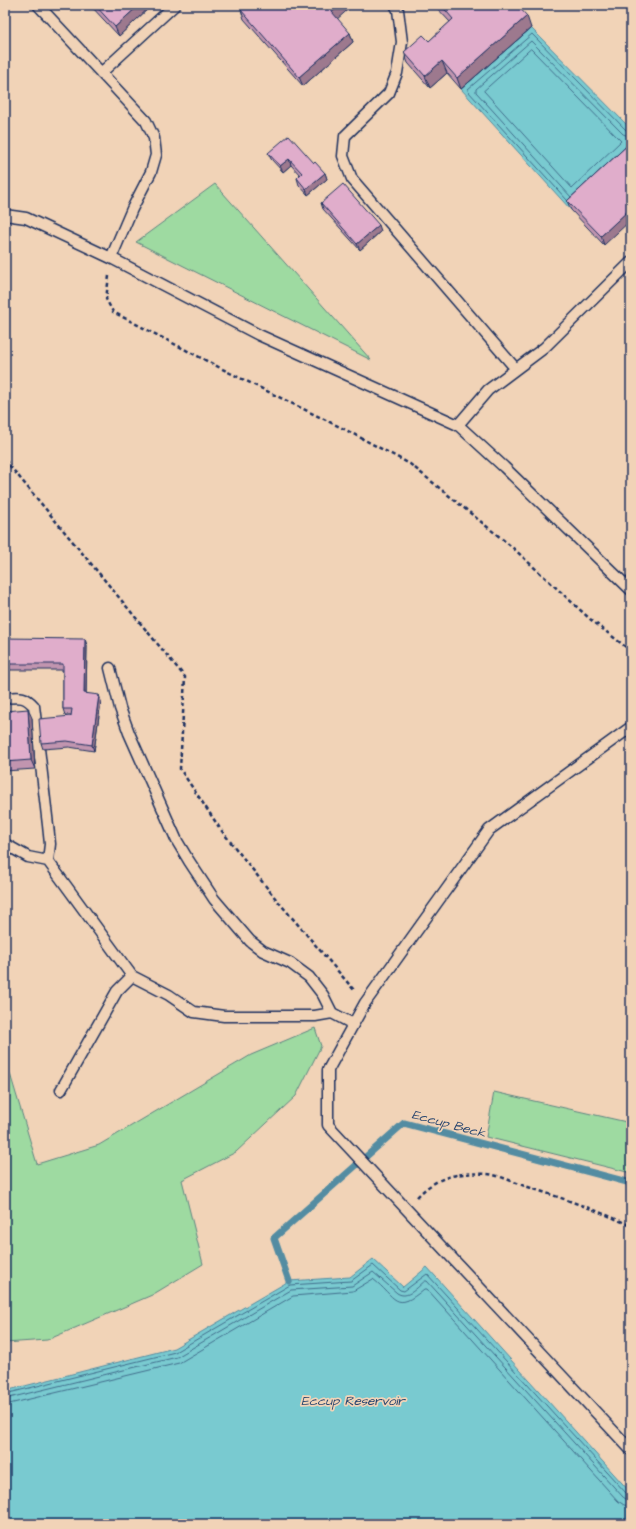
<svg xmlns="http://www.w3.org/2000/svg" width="636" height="1529" font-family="'Architects Daughter',sans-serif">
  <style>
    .green { fill: #9edaa1; stroke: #5c8480 }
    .water { fill: #79cad0; stroke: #538ca2 }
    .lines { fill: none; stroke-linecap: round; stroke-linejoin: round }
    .shore { stroke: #416d8c; stroke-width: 1 }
    .stream { stroke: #538ca2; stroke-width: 7 }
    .service-casing { stroke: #1b2f5e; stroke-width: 13 }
    .path { stroke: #1b2f5e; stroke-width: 2.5; stroke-dasharray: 4 3; stroke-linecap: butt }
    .service { stroke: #f1d3b7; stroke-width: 10 }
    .wall { fill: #c195af; stroke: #1b2f5e }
    .shaded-wall { fill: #9d798e; stroke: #1b2f5e }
    .building { fill: #e0adcb; stroke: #1b2f5e }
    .labels { text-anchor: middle; stroke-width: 3.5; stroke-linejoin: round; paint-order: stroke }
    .water-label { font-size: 13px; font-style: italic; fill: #29466f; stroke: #f1d3b7 }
  </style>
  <rect width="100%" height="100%" fill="#f1d3b7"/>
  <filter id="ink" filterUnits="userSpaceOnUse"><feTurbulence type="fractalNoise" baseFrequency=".025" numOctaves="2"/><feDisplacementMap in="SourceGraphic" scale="8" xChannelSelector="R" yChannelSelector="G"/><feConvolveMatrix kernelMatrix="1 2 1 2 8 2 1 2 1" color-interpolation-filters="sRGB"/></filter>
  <g filter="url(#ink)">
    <path class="green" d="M 215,184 L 371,360 L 136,242 Z
      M 315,1028 L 321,1046 L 296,1096 L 236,1152 L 182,1180 L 203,1264 L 152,1295 L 47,1340 L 5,1343 L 5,1057 L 37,1164 L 99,1145 L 251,1055 Z
      M 494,1092 L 631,1123 L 631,1173 L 486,1137 Z"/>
    <path class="water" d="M 531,28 L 631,129 L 631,154 L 571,210 L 461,89 Z
      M 373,1259 L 403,1287 L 427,1267 L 631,1493 L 631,1524 L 5,1524 L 5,1391 L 174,1348 L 289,1281 L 350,1277 Z"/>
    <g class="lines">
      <path class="shore" d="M 531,49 L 621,141 L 572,188 L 484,91 Z
        M 571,197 L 476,92 L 476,89 L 531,41 L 623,134 L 631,137
        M 567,200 L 468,91 L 468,89 L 532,34 L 626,130 L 631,132
        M 5,1394 L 175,1352 L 290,1285 L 351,1281 L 373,1265 L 400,1290 L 404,1291 L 427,1274 L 626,1493 L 631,1495
        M 5,1399 L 177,1357 L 291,1290 L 352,1286 L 373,1272 L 397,1293 C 408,1300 417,1287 425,1281 L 427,1281 L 623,1497 L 626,1499 L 631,1500
        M 5,1405 L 179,1363 L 293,1296 L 353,1291 L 373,1279 C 396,1297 395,1314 424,1289 L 427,1289 L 618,1501 L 624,1505 L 631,1506"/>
      <path class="stream" d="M 289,1281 L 274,1238 L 404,1123 L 631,1183"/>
      <g class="service-casing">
        <path id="service" d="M 38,5 L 146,121 L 154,138 L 156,155 L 151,172 L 132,209 L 111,258
          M 395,5 L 398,10 L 402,42 L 397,73 L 389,93 L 345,136 L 343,156 L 352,179 L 516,369
          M 101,73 L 175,5
          M 5,215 L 26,218 L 111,258 L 259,335 L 458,425 L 504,467 L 631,590
          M 458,425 L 488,390 L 544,348 L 631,262
          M 110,668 L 120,708 L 129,733 L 177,841 L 189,861 L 214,899 L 250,941 L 263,951 L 290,963 L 309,977 L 323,995 L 332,1013
          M 5,698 C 19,697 24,695 34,706 L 48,825 L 50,844 L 48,861 L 132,976 L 169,995 L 194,1012 L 224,1016 L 315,1016 L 332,1013 L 353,1024
          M 631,727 L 489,830 L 365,1003 L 328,1070 L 328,1125 L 631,1450
          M 5,844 L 28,857 L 48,861
          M 61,1090 L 117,991 L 132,976"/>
      </g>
      <path class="path" d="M 109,276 L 106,299 L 113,312 L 230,373 L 344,429 L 410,464 L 512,547 L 590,619 L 631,651
        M 5,460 L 185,677 L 180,769 L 221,830 L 276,899 L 354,990
        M 417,1197 C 437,1176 458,1172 487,1174 C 499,1175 513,1182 525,1186 C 561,1198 596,1209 631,1226"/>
      <use href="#service" class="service"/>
    </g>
    <path class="wall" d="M 90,5 L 152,5 L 119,36 Z
      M 436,5 L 517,5 L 531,28 L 461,89 L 447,73 L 430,88 L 408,63 L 404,52 L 429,41 L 450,22 L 437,8 Z
      M 241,10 L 350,33 L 353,42 L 303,86 L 244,19 Z
      M 631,142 L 604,245 L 571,210 L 567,201 Z
      M 268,153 L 314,163 L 325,173 L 327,179 L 308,195 L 299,185 L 297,178 L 300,175 L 291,165 L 283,172 L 271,159 Z
      M 321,203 L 381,231 L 360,250 L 323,209 Z
      M 5,638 L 87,645 L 86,693 L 101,701 L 94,751 L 69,747 L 43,749 L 41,743 L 71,716 L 71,715 L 65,715 L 63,709 L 63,670 L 5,670 Z
      M 5,711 L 32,718 L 35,769 L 5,771 Z"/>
    <path class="shaded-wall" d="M 139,5 L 152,5 L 119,36 L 115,27 Z
      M 340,5 L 353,5 L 335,21 L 332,12 Z
      M 527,16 L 531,28 L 461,89 L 457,78 Z
      M 350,33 L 353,42 L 303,86 L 299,77 Z
      M 442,61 L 447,73 L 430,88 L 425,76 Z
      M 289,159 L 291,165 L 283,172 L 280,166 Z
      M 325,173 L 327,179 L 308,195 L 306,189 Z
      M 631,208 L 631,220 L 604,245 L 601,236 Z
      M 379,225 L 381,231 L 360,250 L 357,244 Z
      M 85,639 L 87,645 L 86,699 L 84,693 Z
      M 99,695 L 101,701 L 94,751 L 92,745 Z
      M 28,709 L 32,718 L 35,769 L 31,760 Z"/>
    <path class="building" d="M 95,5 L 139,5 L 115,27 Z
      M 247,5 L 340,5 L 332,12 L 350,33 L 299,77 L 241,10 Z
      M 441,5 L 517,5 L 527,16 L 457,78 L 442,61 L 425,76 L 404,52 L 423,35 L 429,41 L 453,19 Z
      M 289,135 L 314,163 L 315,162 L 325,173 L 306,189 L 297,178 L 302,173 L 289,159 L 280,166 L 268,153 Z
      M 631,142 L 631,208 L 601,236 L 567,201 Z
      M 343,184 L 379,225 L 357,244 L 321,203 Z
      M 5,638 L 85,639 L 84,693 L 99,695 L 92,745 L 67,741 L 41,743 L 39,719 L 71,716 L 72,709 L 63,709 L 63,664 L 5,664 Z
      M 28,709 L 31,760 L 5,762 L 5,711 Z"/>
  </g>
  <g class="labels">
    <g class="water-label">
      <text transform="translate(449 1123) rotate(15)" y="5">Eccup Beck</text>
      <text x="353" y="1405">Eccup Reservoir</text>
    </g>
  </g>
  <rect width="636" height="1529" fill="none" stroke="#f1d3b7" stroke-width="20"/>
  <rect x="10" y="10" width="616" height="1509" fill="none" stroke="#1b2f5e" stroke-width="1.5" filter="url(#ink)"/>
</svg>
